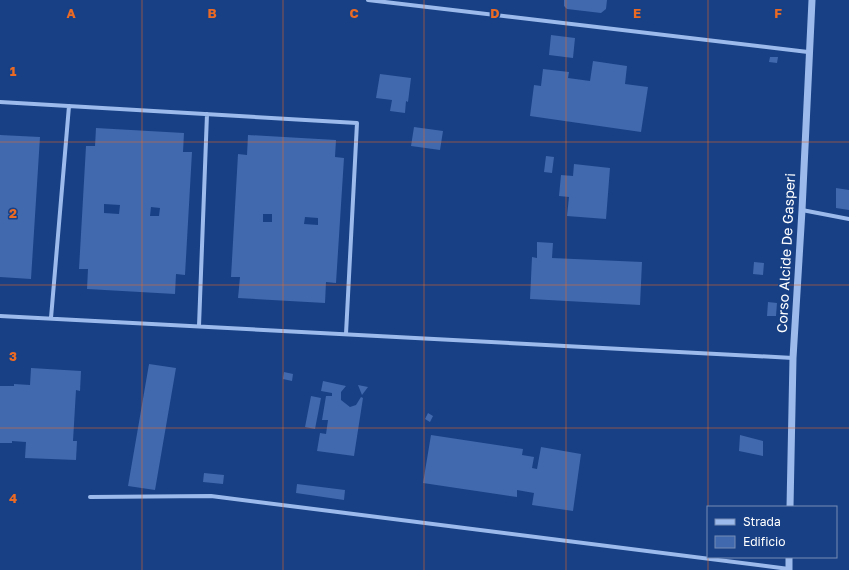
<svg xmlns="http://www.w3.org/2000/svg" width="849" height="570" font-family="'Golos Text',sans-serif">
  <style>
    .building { fill: #4069ae; fill-rule: evenodd }
    .lines { fill: none; stroke-linecap: round; stroke-linejoin: round }
    .minor { stroke: #9cbbec; stroke-width: 4 }
    .tertiary { stroke: #9cbbec; stroke-width: 7 }
    .grid { fill: none; stroke: #ea6a24; stroke-width: 1; stroke-opacity: 0.55 }
    .labels { text-anchor: middle; stroke-width: 3; stroke-linejoin: round; paint-order: stroke }
    .street-label { font-size: 14px; fill: #fff; stroke: #184084 }
    .grid-label { font-size: 13px; text-anchor: middle; font-weight: bold; fill: #ea6a24; stroke: #184084; stroke-width: 3; stroke-linejoin: round; paint-order: stroke }
  </style>
  <rect width="100%" height="100%" fill="#184084"/>
  <path class="building" d="M 564,0 L 607,0 L 606,9 L 601,13 L 567,9 L 564,6 Z
    M 551,35 L 575,38 L 573,58 L 549,55 Z
    M 770,57 L 778,57 L 777,63 L 769,62 Z
    M 593,61 L 627,66 L 625,84 L 648,87 L 641,132 L 530,116 L 534,85 L 541,86 L 543,69 L 569,72 L 568,78 L 590,81 Z
    M 380,74 L 411,78 L 408,102 L 406,101 L 405,113 L 390,111 L 392,100 L 376,98 Z
    M 414,127 L 443,131 L 440,150 L 411,146 Z
    M 96,128 L 184,133 L 183,152 L 192,152 L 185,275 L 176,274 L 175,294 L 87,289 L 88,269 L 79,269 L 86,146 L 95,146 ZM 104,204 L 120,205 L 119,214 L 104,213 ZM 151,207 L 160,208 L 159,216 L 150,216 Z
    M 0,135 L 40,137 L 31,279 L 0,277 Z
    M 248,135 L 336,140 L 335,157 L 344,158 L 336,283 L 326,282 L 325,303 L 238,298 L 240,277 L 231,277 L 238,154 L 247,155 ZM 263,214 L 272,214 L 272,222 L 263,222 ZM 305,217 L 318,218 L 318,225 L 304,224 Z
    M 546,156 L 554,157 L 552,173 L 544,172 Z
    M 574,164 L 610,168 L 606,219 L 567,216 L 569,197 L 559,196 L 561,175 L 573,176 Z
    M 836,188 L 849,190 L 849,210 L 836,208 Z
    M 537,242 L 553,243 L 552,258 L 642,262 L 640,305 L 530,299 L 532,257 L 537,258 Z
    M 754,262 L 764,263 L 763,275 L 753,274 Z
    M 768,302 L 777,303 L 776,316 L 767,316 Z
    M 149,364 L 176,368 L 155,490 L 128,486 Z
    M 31,368 L 81,371 L 80,391 L 76,390 L 73,441 L 77,441 L 76,460 L 25,458 L 26,442 L 12,441 L 12,443 L 0,443 L 0,386 L 14,386 L 14,384 L 30,385 Z
    M 284,372 L 293,374 L 292,381 L 283,379 Z
    M 323,381 L 346,386 L 341,392 L 341,400 L 350,407 L 356,405 L 361,397 L 363,398 L 354,456 L 317,451 L 320,433 L 326,434 L 328,420 L 322,420 L 326,396 L 332,396 L 332,393 L 321,391 Z
    M 358,385 L 368,387 L 362,395 Z
    M 311,396 L 321,398 L 315,429 L 305,427 Z
    M 428,413 L 433,416 L 430,422 L 425,419 Z
    M 431,435 L 523,449 L 522,455 L 534,457 L 532,468 L 537,469 L 541,447 L 581,454 L 573,511 L 532,505 L 534,493 L 517,490 L 517,497 L 423,483 Z
    M 740,435 L 763,441 L 763,456 L 739,451 Z
    M 204,473 L 224,475 L 223,484 L 203,482 Z
    M 297,484 L 345,490 L 344,500 L 296,493 Z"/>
  <g class="lines">
    <path class="minor" d="M 368,0 L 808,52
      M 0,102 L 357,123 L 346,334
      M 802,210 L 849,219
      M 0,316 L 793,358
      M 51,318 L 69,106
      M 199,326 L 207,114
      M 90,497 L 211,496 L 789,569"/>
    <path class="tertiary" d="M 790,507 L 793,358 L 802,210 L 812,0
      M 789,570 L 789,557"/>
  </g>
  <path class="grid" d="M 142,0 L 142,570M 283,0 L 283,570M 424,0 L 424,570M 566,0 L 566,570M 708,0 L 708,570M 0,142 L 849,142M 0,285 L 849,285M 0,428 L 849,428"/>
  <g class="labels">
    <g class="street-label">
      <text transform="translate(786 253) rotate(-87)" y="5">Corso Alcide De Gasperi</text>
    </g>
  </g>
  <g class="grid-label">
    <text x="71" y="18">A</text>
    <text x="212" y="18">B</text>
    <text x="354" y="18">C</text>
    <text x="495" y="18">D</text>
    <text x="637" y="18">E</text>
    <text x="778" y="18">F</text>
    <text x="13" y="76">1</text>
    <text x="13" y="218">2</text>
    <text x="13" y="361">3</text>
    <text x="13" y="503">4</text>
  </g>
  <rect x="707" y="506" width="130" height="52" fill="#184084" stroke="#748cb5"/>
  <rect x="715" y="519" width="20" height="6" fill="#9cbbec" stroke="#748cb5"/>
  <text x="743" y="526" font-size="12" fill="#ffffff">Strada</text>
  <rect x="715" y="536" width="20" height="12" fill="#4069ae" stroke="#748cb5"/>
  <text x="743" y="546" font-size="12" fill="#ffffff">Edificio</text>
</svg>
